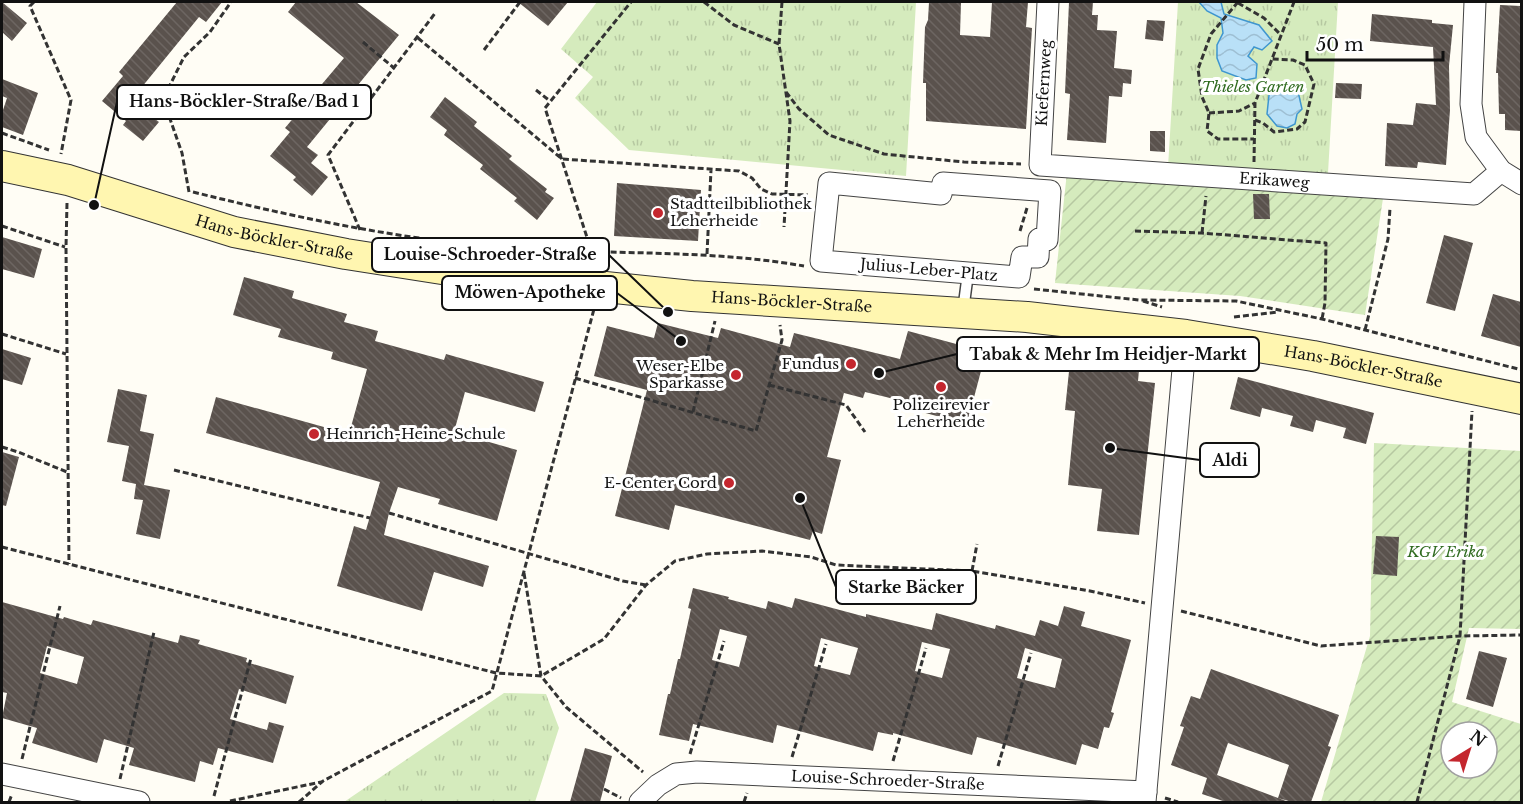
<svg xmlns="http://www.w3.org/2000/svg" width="1523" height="804" font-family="'Libre Baskerville',serif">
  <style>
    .grass { fill: url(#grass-tufts) }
    .garden { fill: url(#garden-furrows); fill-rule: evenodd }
    .water { fill: url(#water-waves); stroke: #3f96cf; stroke-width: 1.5 }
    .building { fill: url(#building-back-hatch); fill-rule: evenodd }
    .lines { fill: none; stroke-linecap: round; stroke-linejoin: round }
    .lane-casing { stroke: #444; stroke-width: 13 }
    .street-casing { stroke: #444; stroke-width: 23 }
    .secondary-casing { stroke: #333; stroke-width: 32 }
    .path { stroke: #333; stroke-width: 3; stroke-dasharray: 6 3; stroke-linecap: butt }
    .lane { stroke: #fff; stroke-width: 10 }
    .street { stroke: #fff; stroke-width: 21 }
    .secondary { stroke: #fff6b0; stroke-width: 30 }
    .poi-dot { fill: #c4262e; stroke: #fff; stroke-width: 2 }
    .labels { text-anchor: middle; stroke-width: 6; stroke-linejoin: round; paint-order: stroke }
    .street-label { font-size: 15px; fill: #111; stroke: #fff }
    .park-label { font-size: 15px; font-style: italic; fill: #2f6b1f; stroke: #fff }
    .poi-label { font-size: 15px; fill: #111; stroke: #fff; text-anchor: end }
    .leader { fill: none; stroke: #111; stroke-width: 2 }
    .callout-dot { fill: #111; stroke: #fff; stroke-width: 2 }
    .callout { fill: #fff; stroke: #111; stroke-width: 2 }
    .callout-label { font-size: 16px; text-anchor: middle; font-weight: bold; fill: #111 }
  </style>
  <defs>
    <pattern id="grass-tufts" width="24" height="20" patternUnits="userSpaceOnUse" patternTransform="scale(1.5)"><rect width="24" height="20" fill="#d5ebbd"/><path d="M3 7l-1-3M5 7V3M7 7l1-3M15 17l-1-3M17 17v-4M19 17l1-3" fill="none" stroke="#b6c8a1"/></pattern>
    <pattern id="garden-furrows" width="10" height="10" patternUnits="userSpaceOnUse" patternTransform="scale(1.5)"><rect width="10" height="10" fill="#d5ebbd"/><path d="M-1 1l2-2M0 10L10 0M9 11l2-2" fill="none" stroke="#b6c8a1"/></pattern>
    <pattern id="water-waves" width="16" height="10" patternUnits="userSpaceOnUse" patternTransform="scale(1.5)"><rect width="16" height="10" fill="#b9e0f7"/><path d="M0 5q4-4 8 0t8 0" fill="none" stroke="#9ebfd3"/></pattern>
    <pattern id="building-back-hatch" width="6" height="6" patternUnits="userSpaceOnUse" patternTransform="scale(1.5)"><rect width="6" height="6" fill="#5a524d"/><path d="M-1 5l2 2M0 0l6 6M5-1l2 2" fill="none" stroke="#6d6662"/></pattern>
  </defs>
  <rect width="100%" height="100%" fill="#fffdf5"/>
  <path class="grass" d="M 597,2 L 916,2 L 906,176 L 629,150 L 575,98 L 593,77 L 561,49 Z
    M 1178,2 L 1338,2 L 1328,173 L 1168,167 Z
    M 504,693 L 546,694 L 559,728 L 535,802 L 344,802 Z"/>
  <path class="garden" d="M 1067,172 L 1384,192 L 1365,315 L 1240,296 L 1055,283 Z
    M 1374,443 L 1521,451 L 1521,629 L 1469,628 L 1452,702 L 1521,724 L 1521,802 L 1321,802 L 1370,636 ZM 1451,732 L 1487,732 L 1487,768 L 1451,768 Z"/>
  <path class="water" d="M 1199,2 L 1221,2 L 1224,14 L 1259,25 L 1272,41 L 1262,50 L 1254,47 L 1248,56 L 1257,64 L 1256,78 L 1246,80 L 1222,71 L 1217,58 L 1217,45 L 1223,33 L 1221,18 L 1207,11 Z
    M 1285,83 L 1297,87 L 1302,109 L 1297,114 L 1295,124 L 1287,128 L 1277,126 L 1267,114 L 1270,86 Z"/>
  <path class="building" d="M 2,2 L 27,23 L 12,41 L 2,32 Z
    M 177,2 L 222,2 L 206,22 L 199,17 L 137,93 L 148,102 L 142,109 L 159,122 L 143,141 L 123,125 L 126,121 L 102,101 L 123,76 L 119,72 Z
    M 296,2 L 356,2 L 399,35 L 307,147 L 318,155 L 311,163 L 328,177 L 312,196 L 293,180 L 296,177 L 270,156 L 290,132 L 285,128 L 344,58 L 288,12 Z
    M 518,2 L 568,2 L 548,26 Z
    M 929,2 L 961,2 L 960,35 L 990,37 L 992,2 L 1028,2 L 1026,27 L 1032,28 L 1026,129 L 926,121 L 926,83 L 923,83 L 925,27 L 928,20 Z
    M 1069,2 L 1093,2 L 1092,15 L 1098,15 L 1097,30 L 1117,31 L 1114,68 L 1132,70 L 1131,84 L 1123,83 L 1122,97 L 1109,96 L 1106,143 L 1067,140 L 1070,94 L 1065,93 Z
    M 1500,5 L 1521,6 L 1521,131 L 1505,130 L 1505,114 L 1499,114 L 1498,73 L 1496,73 Z
    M 1372,14 L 1432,20 L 1432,23 L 1453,25 L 1449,66 L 1450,110 L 1446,165 L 1418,162 L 1417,168 L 1385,166 L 1387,123 L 1413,125 L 1416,103 L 1436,105 L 1433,47 L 1370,41 Z
    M 1147,20 L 1165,21 L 1163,41 L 1145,39 Z
    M 2,79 L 38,93 L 23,135 L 2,127 L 2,113 L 7,98 L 2,96 Z
    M 1336,83 L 1362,84 L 1361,99 L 1335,98 Z
    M 445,97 L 477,122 L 474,126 L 512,156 L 509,159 L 547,189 L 545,192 L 554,198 L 537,220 L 514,201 L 517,198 L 480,169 L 483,165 L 444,135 L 447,130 L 430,117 Z
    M 1150,131 L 1165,131 L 1165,152 L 1150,151 Z
    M 617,183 L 701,190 L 698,241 L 614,236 Z
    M 1253,194 L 1269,194 L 1270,219 L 1254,219 Z
    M 1444,235 L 1473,243 L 1455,311 L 1426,303 Z
    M 2,237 L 42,249 L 34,278 L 2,269 Z
    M 244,277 L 294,291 L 292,298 L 347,314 L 344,322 L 378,331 L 375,341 L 444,360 L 446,354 L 544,382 L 535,412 L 465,392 L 454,432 L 517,450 L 497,521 L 438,504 L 440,499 L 398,487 L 389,513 L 384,535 L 489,566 L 483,587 L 434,572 L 422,611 L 337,586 L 354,526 L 366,530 L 380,482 L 206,433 L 216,397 L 349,434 L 367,369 L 331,359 L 333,352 L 278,337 L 281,329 L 233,315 Z
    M 1493,294 L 1521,302 L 1521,347 L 1481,336 Z
    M 658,323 L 718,338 L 721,328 L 790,347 L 794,333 L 900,359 L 908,331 L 986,352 L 967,424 L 899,406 L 901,401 L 886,397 L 865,392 L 863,398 L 844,393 L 827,457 L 841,460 L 822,534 L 813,531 L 810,540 L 675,505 L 669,530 L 615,516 L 647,390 L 594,376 L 607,326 L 654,338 Z
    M 2,349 L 31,358 L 22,385 L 2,379 Z
    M 1071,352 L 1140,360 L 1138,381 L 1155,383 L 1139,535 L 1097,531 L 1102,489 L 1068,485 L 1075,411 L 1065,410 Z
    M 1238,377 L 1374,413 L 1366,444 L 1343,438 L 1346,428 L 1316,420 L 1313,432 L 1290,426 L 1293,416 L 1262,408 L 1260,417 L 1230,409 Z
    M 118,389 L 147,395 L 140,431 L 154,434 L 144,485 L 170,490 L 160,539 L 136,534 L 143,500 L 134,499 L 136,484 L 122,481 L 129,446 L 107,442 Z
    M 2,452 L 19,457 L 6,506 L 2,505 Z
    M 1376,536 L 1399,537 L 1397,576 L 1373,574 Z
    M 693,588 L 729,597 L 728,599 L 766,609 L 768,601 L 792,608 L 795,598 L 866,617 L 866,614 L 932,630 L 936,613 L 995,629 L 996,625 L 1035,636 L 1040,620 L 1058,626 L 1064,606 L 1085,612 L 1081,626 L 1131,640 L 1111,712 L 1114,713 L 1109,728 L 1104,727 L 1098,749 L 1082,744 L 1076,765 L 977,737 L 972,755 L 893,733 L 893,735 L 878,732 L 873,751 L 777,725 L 773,743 L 693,724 L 689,741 L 659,735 L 668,694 L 670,694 L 678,659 L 680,659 L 691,609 L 688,608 ZM 720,629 L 747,636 L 739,667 L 712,660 ZM 821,638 L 858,648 L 850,675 L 814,666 ZM 922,642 L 950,649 L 942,678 L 915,671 ZM 1025,648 L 1062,659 L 1055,688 L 1017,678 Z
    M 2,602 L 63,619 L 64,617 L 91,625 L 93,620 L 178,643 L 180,635 L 200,640 L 198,644 L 247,658 L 246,662 L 294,676 L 286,704 L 239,689 L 230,719 L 267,730 L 269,722 L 284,726 L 273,763 L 218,748 L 213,765 L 200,761 L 195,782 L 129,765 L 134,748 L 104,739 L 97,763 L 32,743 L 37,728 L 2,718 L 7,693 L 2,692 ZM 47,646 L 84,657 L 77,684 L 40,673 Z
    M 1479,651 L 1507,658 L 1493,707 L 1466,699 Z
    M 1211,669 L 1339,715 L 1328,746 L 1331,747 L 1311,802 L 1292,802 L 1278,798 L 1286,801 L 1286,802 L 1226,802 L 1202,794 L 1207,778 L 1171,765 L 1184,727 L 1180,726 L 1191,696 L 1200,699 ZM 1228,743 L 1289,765 L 1278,798 L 1217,775 Z
    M 585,748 L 612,756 L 600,802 L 570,802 Z"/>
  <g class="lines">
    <g class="lane-casing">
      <path id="lane" d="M 963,311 L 968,273"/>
    </g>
    <g class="street-casing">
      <g id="street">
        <path id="s1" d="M 1048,2 L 1040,165 L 1474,194 L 1501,171"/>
        <path d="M 1475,2 L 1471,104 L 1476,137 L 1501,171 L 1522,184"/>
        <path d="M 829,183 L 941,194 L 943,183 L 1050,191 L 1047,240 L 1039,239 L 1038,257 L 1022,257 L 1019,277 L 821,261 Z"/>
        <path d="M 2,774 L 139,802"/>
        <path id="s2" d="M 640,802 L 658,785 L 676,774 L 697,772 L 1146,792"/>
        <path d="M 1145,802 L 1186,335"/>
      </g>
    </g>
    <g class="secondary-casing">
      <g id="secondary">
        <path id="s3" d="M 2,166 L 68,180 L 234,232 L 346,254 L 461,272 L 692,296 L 1027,317 L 1186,335 L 1313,356 L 1522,399"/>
      </g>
    </g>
    <path class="path" d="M 34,2 L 30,6 L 71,100 L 61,154
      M 704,2 L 734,25 L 779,44
      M 782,2 L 779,44 L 790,121 L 784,227
      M 1238,2 L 1211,34 L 1198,69 L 1202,97 L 1209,113 L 1207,131 L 1218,139 L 1254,139
      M 1238,3 L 1264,18 L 1281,35
      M 418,38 L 562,159 L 739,171 L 752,178 L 761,189 L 772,194 L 808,195
      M 363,42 L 394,68
      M 484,50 L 520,2
      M 536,90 L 550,101
      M 786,92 L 799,109 L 829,135 L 884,154 L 964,162 L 1021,164
      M 1209,113 L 1239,111 L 1255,103
      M 1255,120 L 1263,123 L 1274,132 L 1297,129 L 1305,122 L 1314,84 L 1305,65 L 1293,60 L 1272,59
      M 2,133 L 49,150
      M 1254,162 L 1255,103 L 1294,2
      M 189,192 L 182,153 L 163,99 L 184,57 L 210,32 L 231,2
      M 193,192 C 298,218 402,240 510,248 C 608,255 707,249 804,266
      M 67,203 L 66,247 L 69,564
      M 2,226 L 65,247
      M 360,230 L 328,155 L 436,12
      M 1020,231 L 1027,208
      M 1135,231 L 1202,233 L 1326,243 L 1325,303 L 1322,319
      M 1202,233 L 1206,196
      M 707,254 L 711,170
      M 595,262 L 545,108 L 631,2
      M 1034,289 L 1139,300 L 1236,301 L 1322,319 L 1522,370
      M 1143,301 L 1162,307
      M 1234,317 L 1278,312
      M 1365,330 L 1388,239 L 1390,208
      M 2,334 L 66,354
      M 575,378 L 756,431 L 782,340 L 780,325
      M 769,385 L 846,405 L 865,432
      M 693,412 L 715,321
      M 2,447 L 18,452 L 67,472
      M 174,470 L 370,518
      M 389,513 L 623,581 L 646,585
      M 2,547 L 496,673 L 541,676 L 604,639 L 646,585 L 675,561 L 707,554 L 762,551 L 811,557 L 836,565 L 972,571 L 1090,591 L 1145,603
      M 972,571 L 977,544
      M 524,573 L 541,676 L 566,707 L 643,772
      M 1181,611 L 1321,646 L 1460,636 L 1522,635
      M 690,754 L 724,641
      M 792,757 L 826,644
      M 22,759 L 60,606
      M 893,761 L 926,648
      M 998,766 L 1031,653
      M 120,779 L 154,632
      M 604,789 L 621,798
      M 214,796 L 251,658
      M 1165,798 L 1178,802
      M 230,801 L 321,782
      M 9,802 L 12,794
      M 299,802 L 323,781 L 492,691 L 594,309
      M 744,802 L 747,793
      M 1417,802 L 1460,636 L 1472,411"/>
    <use href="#lane" class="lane"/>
    <use href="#street" class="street"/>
    <use href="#secondary" class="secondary"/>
  </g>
  <g class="poi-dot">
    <circle cx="658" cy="213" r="6"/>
    <circle cx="851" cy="364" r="6"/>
    <circle cx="736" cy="375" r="6"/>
    <circle cx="941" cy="387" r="6"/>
    <circle cx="314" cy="434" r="6"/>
    <circle cx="729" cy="483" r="6"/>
  </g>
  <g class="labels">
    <g class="street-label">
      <text transform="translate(1044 83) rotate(-87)" y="5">Kiefernweg</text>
      <text dy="5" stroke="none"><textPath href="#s1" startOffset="398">Erikaweg</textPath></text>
      <text dy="5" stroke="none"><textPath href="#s3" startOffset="282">Hans-Böckler-Straße</textPath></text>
      <text transform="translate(929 270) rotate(5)" y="5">Julius-Leber-Platz</text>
      <text dy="5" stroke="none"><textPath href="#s3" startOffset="804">Hans-Böckler-Straße</textPath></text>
      <text dy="5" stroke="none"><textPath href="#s3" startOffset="1380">Hans-Böckler-Straße</textPath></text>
      <text dy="5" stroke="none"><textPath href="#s2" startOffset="258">Louise-Schroeder-Straße</textPath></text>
    </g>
    <g class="park-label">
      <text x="1253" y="92">Thieles Garten</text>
      <text x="1446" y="557">KGV Erika</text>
    </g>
    <g class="poi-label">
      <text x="670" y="209" text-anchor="start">Stadtteilbibliothek<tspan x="670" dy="17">Leherheide</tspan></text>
      <text x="839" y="369">Fundus</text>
      <text x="724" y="371">Weser-Elbe<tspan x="724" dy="17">Sparkasse</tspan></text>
      <text x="941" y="410" text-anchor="middle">Polizeirevier<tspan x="941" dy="17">Leherheide</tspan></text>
      <text x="326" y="439" text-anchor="start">Heinrich-Heine-Schule</text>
      <text x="717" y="488">E-Center Cord</text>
    </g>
  </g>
  <path class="leader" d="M94 205L117 102M668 312L609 255M681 341L617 293M879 373L957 354M1110 448L1200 460M800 498L836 587"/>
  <g class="callout-dot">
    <circle cx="94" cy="205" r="6"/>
    <circle cx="668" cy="312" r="6"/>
    <circle cx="681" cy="341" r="6"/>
    <circle cx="879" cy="373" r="6"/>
    <circle cx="1110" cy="448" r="6"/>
    <circle cx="800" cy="498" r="6"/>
  </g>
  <g class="callout">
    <rect x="117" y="85" width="254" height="34" rx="6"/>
    <rect x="372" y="238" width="237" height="34" rx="6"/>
    <rect x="442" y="276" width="175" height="34" rx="6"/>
    <rect x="957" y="337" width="302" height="34" rx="6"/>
    <rect x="1200" y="443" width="59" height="34" rx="6"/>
    <rect x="836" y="570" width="140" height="34" rx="6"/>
  </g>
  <g class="callout-label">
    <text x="244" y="107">Hans-Böckler-Straße/Bad 1</text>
    <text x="490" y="260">Louise-Schroeder-Straße</text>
    <text x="530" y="298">Möwen-Apotheke</text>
    <text x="1108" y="360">Tabak &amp; Mehr Im Heidjer-Markt</text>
    <text x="1230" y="466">Aldi</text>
    <text x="906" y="593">Starke Bäcker</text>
  </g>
  <rect width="1523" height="804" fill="none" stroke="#111111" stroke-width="6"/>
  <g transform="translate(1469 750) rotate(38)"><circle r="28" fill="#ffffff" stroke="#a0a0a0" stroke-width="1.5"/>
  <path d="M0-4.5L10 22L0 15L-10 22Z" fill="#c4262e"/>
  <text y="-9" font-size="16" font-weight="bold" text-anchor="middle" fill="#111111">N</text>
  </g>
  <path d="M1307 51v9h136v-9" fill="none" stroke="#111111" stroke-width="3"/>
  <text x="1316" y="51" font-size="18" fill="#111111" stroke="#ffffff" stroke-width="4.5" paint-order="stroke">50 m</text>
</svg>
